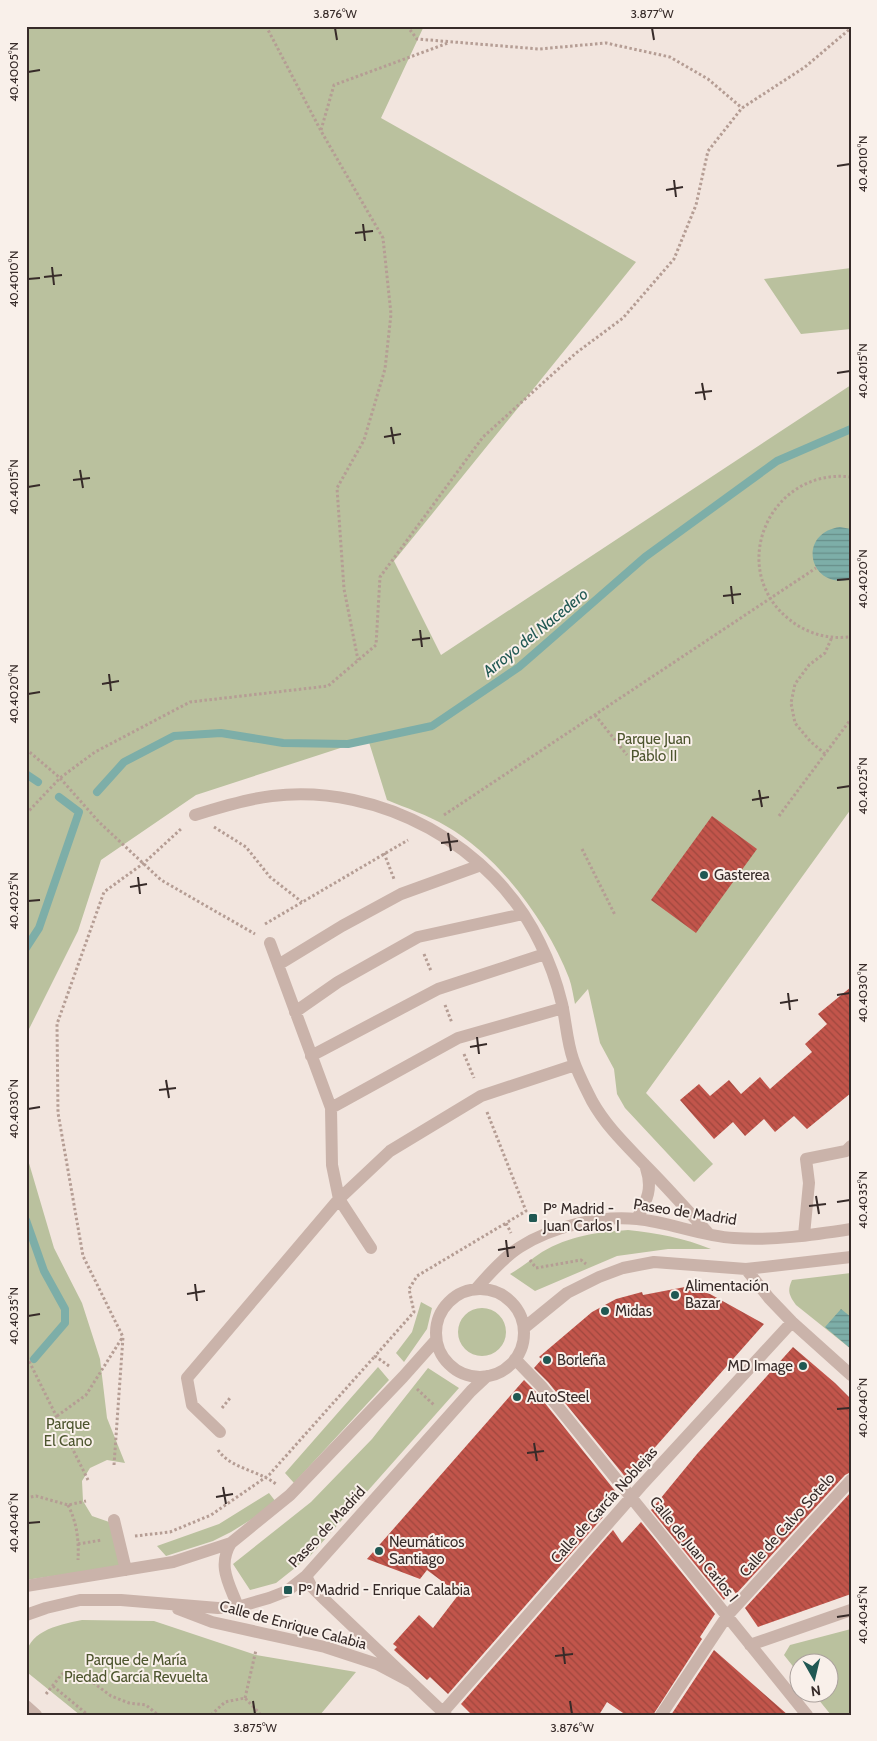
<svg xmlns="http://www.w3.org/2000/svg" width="877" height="1741" font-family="Cabin,sans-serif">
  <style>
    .green { fill: #bac19e }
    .water { fill: url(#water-rules) }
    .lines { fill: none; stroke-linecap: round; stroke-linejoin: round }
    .stream { stroke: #7daea8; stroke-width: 8 }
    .building { fill: url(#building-back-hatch) }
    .path { stroke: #b59d94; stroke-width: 3; stroke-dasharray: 2.5 2.5; stroke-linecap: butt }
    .minor { stroke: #cab3aa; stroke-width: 12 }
    .ticks { fill: none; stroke: #372b29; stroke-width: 2 }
    .poi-dot { fill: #205853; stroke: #f9f0ea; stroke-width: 2 }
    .labels { text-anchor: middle; stroke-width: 4; stroke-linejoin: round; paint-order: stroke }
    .park-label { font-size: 15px; fill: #4d552e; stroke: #f9f0ea }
    .poi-label { font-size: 15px; fill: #372b29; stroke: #f9f0ea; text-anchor: start }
    .street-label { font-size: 15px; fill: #372b29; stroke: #f9f0ea }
    .water-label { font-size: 16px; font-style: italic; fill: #205853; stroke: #f9f0ea }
    .neatline { fill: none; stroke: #372b29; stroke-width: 2 }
    .ticks-label { font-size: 12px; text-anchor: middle; fill: #372b29 }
  </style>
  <defs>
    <pattern id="water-rules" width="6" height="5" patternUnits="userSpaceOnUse" patternTransform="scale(1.25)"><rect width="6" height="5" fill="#7daea8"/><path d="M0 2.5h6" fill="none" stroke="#678e89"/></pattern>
    <pattern id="building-back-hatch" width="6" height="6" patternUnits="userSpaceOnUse" patternTransform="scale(1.25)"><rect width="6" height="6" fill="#c2554b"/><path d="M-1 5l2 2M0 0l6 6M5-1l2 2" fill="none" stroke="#9e473e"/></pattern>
  </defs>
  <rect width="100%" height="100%" fill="#f2e5de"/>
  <path class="green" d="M 26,26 L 424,26 L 381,118 L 636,262 L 394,561 L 441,655 L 851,385 L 851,809 L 646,1093 L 713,1164 L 694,1182 L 625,1108 L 617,1094 L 614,1069 L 600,1043 L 588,989 L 575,1004 C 573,995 572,986 569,978 C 548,923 498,855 446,826 C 428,815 406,808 387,800 L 368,739 L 196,795 L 101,860 L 78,931 L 29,1029 L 26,1031 Z
    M 851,268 L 851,329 L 801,334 L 764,279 Z
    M 26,1153 L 54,1248 L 82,1303 L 100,1359 L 107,1418 L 125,1463 L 107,1460 L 90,1468 L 82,1481 L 83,1501 L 92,1516 L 112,1523 L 122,1566 L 26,1580 Z
    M 628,1230 C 657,1233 684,1238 711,1249 L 668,1249 L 617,1256 L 535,1291 L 510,1274 C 521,1268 531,1259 542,1252 C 569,1236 598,1232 628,1230 Z
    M 851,1273 L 851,1349 L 796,1305 C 789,1295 787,1291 792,1280 Z
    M 421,1302 L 432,1308 L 427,1329 L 404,1362 L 396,1353 L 412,1332 Z
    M458 1332a24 24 0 1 1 48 0a24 24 0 1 1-48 0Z
    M 378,1367 L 389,1380 L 294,1483 L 285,1473 Z
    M 428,1368 L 459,1388 L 310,1556 L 276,1583 L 250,1590 L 233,1564 L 311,1502 L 372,1439 Z
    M 269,1493 L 276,1502 L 252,1519 L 231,1532 L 213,1541 L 166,1556 L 157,1546 L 219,1524 Z
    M 82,1620 L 154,1621 L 256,1655 L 356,1672 L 320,1715 L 80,1715 L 28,1673 C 17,1634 52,1626 82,1620 Z
    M 851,1629 L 851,1715 L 831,1715 L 814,1694 L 830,1694 L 830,1664 L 800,1664 L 799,1674 L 784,1655 L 790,1645 Z"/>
  <path class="water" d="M 840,527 L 851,529 L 851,579 C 809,591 796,533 840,527 Z
    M 841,1309 L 851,1317 L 851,1349 L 825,1327 Z"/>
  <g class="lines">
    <path class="stream" d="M 26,774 L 38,782
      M 97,792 L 124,762 L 174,736 L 221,733 L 283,743 L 348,744 L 432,726 L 519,667 L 645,557 L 777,461 L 851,429
      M 26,948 L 39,928 L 79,812 L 59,797
      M 26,1220 L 44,1271 L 65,1309 L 65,1323 L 34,1359"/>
  </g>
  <path class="building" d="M 712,816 L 757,849 L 696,933 L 651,900 Z
    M 851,987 L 851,1093 L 807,1129 L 794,1116 L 775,1132 L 764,1119 L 745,1136 L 733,1122 L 714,1139 L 680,1100 L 699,1084 L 710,1096 L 729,1080 L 741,1094 L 760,1077 L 770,1089 L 812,1052 L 805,1044 L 827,1024 L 818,1014 Z
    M 685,1287 L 710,1294 L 764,1324 L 627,1479 L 548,1382 L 534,1368 L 542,1359 L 539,1357 L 592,1312 L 616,1299 L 642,1292 L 643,1295 Z
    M 793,1347 L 835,1383 L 851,1399 L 851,1472 L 845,1475 L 736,1594 L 732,1588 L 724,1600 L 651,1510 L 697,1454 Z
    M 524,1380 L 536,1392 L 616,1492 L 598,1511 L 603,1517 L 448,1694 L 430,1677 L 427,1680 L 394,1650 L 397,1647 L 393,1644 L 419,1615 L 433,1628 L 459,1594 L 427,1570 L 420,1579 L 367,1559 Z
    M 851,1492 L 851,1594 L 758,1627 L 745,1608 Z
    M 641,1522 L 715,1614 L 700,1637 L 702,1639 L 653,1715 L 626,1715 L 607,1702 L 599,1715 L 472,1715 L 461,1704 L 613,1530 L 622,1543 Z
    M 714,1650 L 788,1715 L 671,1715 Z"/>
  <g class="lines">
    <path class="path" d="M 266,26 L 321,131 L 383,238 L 391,314 L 385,369 L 364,440 L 337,488 L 344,589 L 358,660
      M 407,26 L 417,39 L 539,49 L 606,43 L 670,57 L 708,79 L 742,108
      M 321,130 L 334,85 L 448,43
      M 851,477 C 770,467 725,569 790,620 C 801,629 817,636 832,637 C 838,638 845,637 851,637
      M 595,715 L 627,755
      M 26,749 L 60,778 L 99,822 L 161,880 L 255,934
      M 825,754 L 810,741 L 795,723 L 791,703 L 795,684 L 809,665 L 825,653 L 832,637
      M 26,814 L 60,778 L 95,752 L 190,702 L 328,686 L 376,645 L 380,577 L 483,437 L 576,353 L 623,318 L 674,259 L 696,205 L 708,151 L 742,108 L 805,67 L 851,28
      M 444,815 L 816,568
      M 779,816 L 851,719
      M 214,827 L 246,847 L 270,877 L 302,902
      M 582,849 L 615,915
      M 384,853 L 394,879
      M 265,924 L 408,840
      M 424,954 L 431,971
      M 445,1005 L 452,1023
      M 464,1054 L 474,1078
      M 487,1112 L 526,1211 L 506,1223 L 511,1233
      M 530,1260 L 536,1268 L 581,1260 L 586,1264
      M 26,1352 L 28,1359 L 88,1480
      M 389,1366 L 375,1356 L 414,1312 L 409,1289 L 417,1276 L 506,1223
      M 417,1389 L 434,1405
      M 222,1408 L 230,1398
      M 57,1416 L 86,1395 L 122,1338
      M 218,1450 C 231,1469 258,1470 276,1484
      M 114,1465 L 123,1337 L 83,1256 L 58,1113 L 57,1024 L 104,892 L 144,863 L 182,828
      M 26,1498 L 36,1496 L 68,1505 L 86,1501
      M 68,1505 C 77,1523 79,1540 78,1560
      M 135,1536 L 170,1532 L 211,1515 L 269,1475 L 375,1356
      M 78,1544 L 102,1540
      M 53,1686 L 88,1715
      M 46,1694 L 62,1674 L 75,1672 L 83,1675 L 111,1696 L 129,1703 L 146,1705 L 158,1715
      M 245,1698 L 256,1650
      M 211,1715 L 225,1702 L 245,1698 L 261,1715"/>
    <path class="minor" d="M 195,815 C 220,807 246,799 272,796 C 380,783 494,846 540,943 C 550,963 557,983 562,1004 C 566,1022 567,1042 573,1059 C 578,1074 585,1087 592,1101 C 606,1126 625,1144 645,1165 C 667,1187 688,1211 709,1234
      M 270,943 L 331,1108 L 332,1165 L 339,1199 L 371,1248
      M 278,965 L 342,926 L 401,894 L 481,865
      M 295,1012 L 338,982 L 418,937 L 523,914
      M 311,1056 L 438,989 L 545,954
      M 331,1108 L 458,1038 L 563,1008
      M 637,1219 C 647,1200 653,1189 646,1168
      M 804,1235 L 809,1183 L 806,1159 L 846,1151 L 851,1146
      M 746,1269 L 769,1298 L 792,1322 L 851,1375
      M 476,1289 C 489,1274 504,1257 520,1247 C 551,1227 600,1215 637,1219 C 669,1222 701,1236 734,1238 C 772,1241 813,1235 851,1229
      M436 1333a44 44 0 1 1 88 0a44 44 0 1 1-88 0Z
      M 524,1328 L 567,1293 L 599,1277 L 623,1268 L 654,1262 L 746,1269 L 851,1257
      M 515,1359 L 542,1387 L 807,1715
      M 220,1432 L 192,1405 L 187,1378 L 339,1199 L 390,1151 L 481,1096 L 575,1065
      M 114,1520 L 126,1570
      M 231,1543 C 217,1566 229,1583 238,1607
      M 306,1576 L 311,1586 L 325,1600 L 446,1715
      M 26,1586 L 173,1562 L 231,1543 L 290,1495 L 403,1377 L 436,1340
      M 178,1609 L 212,1622 L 325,1647 L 377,1664 L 411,1682
      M 26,1615 L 46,1608 L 80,1600 L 121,1600 L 218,1608 L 238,1607 L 269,1598 L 287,1591 L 306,1576 L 471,1391 L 487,1376
      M 750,1645 L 851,1610
      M 26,1706 L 36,1715
      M 443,1712 L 641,1486 L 792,1322
      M 661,1715 L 727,1616 L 851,1480"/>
  </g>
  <path class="ticks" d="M 335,28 L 337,40M 652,28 L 654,40M 28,72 L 40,70M 837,166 L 850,164M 674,180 L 676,197M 666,190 L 683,187M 363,224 L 365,241M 355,233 L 373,231M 52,267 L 54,285M 44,277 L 62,275M 28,279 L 40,278M 837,373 L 850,371M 702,383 L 705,400M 695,393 L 712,391M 391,427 L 394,444M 384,437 L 401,434M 80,470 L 83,488M 73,480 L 90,478M 28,487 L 40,485M 837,580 L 850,579M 731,586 L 733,604M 723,596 L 741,594M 420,630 L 422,647M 412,640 L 430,638M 109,674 L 111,691M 102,684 L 119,681M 28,694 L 40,692M 837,788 L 850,786M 759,790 L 762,807M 752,800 L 769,797M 448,833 L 451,851M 441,843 L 458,841M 138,877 L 140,894M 130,887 L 147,884M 28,901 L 40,900M 788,993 L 790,1010M 837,995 L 850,993M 780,1003 L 798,1000M 477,1037 L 479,1054M 470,1047 L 487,1044M 166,1080 L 169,1098M 159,1090 L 176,1088M 28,1109 L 40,1107M 816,1196 L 819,1214M 837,1202 L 850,1200M 809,1206 L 826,1204M 506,1240 L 508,1257M 498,1250 L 515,1247M 195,1284 L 197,1301M 187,1294 L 205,1291M 28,1316 L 40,1314M 837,1409 L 850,1408M 534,1443 L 537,1461M 527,1453 L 544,1451M 223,1487 L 226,1504M 216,1497 L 233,1494M 28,1523 L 40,1522M 837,1617 L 850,1615M 563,1647 L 565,1664M 555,1656 L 573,1654M 253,1701 L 255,1714M 570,1701 L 572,1714"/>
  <g class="poi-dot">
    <circle cx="704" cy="875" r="5"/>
    <rect x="528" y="1213" width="10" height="10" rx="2.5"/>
    <circle cx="675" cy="1295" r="5"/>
    <circle cx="605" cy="1311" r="5"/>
    <circle cx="547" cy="1360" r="5"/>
    <circle cx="803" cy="1366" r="5"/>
    <circle cx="517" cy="1397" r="5"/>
    <circle cx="379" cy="1551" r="5"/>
    <rect x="283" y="1585" width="10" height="10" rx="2.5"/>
  </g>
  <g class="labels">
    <g class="park-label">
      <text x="654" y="744">Parque Juan<tspan x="654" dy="17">Pablo II</tspan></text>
      <text x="68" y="1429">Parque<tspan x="68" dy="17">El Cano</tspan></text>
      <text x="136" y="1665">Parque de María<tspan x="136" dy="17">Piedad García Revuelta</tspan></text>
    </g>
    <g class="poi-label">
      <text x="714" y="880">Gasterea</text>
      <text x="543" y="1214">Pº Madrid -<tspan x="543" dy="17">Juan Carlos I</tspan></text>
      <text x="685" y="1291">Alimentación<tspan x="685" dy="17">Bazar</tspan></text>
      <text x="615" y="1316">Midas</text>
      <text x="557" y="1365">Borleña</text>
      <text x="793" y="1371" text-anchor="end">MD Image</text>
      <text x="527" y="1402">AutoSteel</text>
      <text x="389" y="1547">Neumáticos<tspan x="389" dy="17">Santiago</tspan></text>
      <text x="298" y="1595">Pº Madrid - Enrique Calabia</text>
    </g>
    <g class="street-label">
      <text transform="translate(685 1212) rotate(9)" y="5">Paseo de Madrid</text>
      <text transform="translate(604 1505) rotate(-48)" y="5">Calle de García Noblejas</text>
      <text transform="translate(787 1525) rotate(-48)" y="5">Calle de Calvo Sotelo</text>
      <text transform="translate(327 1527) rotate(-47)" y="5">Paseo de Madrid</text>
      <text transform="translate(694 1549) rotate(51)" y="5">Calle de Juan Carlos I</text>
      <text transform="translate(293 1625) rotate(15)" y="5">Calle de Enrique Calabia</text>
    </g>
    <g class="water-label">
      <text transform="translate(535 632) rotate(-39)" y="6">Arroyo del Nacedero</text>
    </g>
  </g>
  <rect width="877" height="1741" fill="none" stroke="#f9f0ea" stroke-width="55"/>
  <g transform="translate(814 1678) rotate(172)"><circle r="24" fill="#f9f0ea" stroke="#aba19d"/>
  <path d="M0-4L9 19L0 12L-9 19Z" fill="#205853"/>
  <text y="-8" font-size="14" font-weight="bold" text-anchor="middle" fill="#372b29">N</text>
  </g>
  <rect x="28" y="28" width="822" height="1686" class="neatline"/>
  <g class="ticks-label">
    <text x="335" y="18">3.876°W</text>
    <text x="652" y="18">3.877°W</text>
    <text transform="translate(14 72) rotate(-90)" y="4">40.4005°N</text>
    <text transform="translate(863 164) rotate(-90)" y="4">40.4010°N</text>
    <text transform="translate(14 279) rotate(-90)" y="4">40.4010°N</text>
    <text transform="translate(863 371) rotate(-90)" y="4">40.4015°N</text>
    <text transform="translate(14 487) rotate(-90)" y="4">40.4015°N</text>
    <text transform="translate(863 579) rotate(-90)" y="4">40.4020°N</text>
    <text transform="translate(14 694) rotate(-90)" y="4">40.4020°N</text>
    <text transform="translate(863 786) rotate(-90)" y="4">40.4025°N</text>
    <text transform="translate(14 901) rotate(-90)" y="4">40.4025°N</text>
    <text transform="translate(863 993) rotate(-90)" y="4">40.4030°N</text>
    <text transform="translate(14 1109) rotate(-90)" y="4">40.4030°N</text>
    <text transform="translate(863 1200) rotate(-90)" y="4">40.4035°N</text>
    <text transform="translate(14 1316) rotate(-90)" y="4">40.4035°N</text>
    <text transform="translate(863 1408) rotate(-90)" y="4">40.4040°N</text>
    <text transform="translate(14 1523) rotate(-90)" y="4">40.4040°N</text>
    <text transform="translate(863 1615) rotate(-90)" y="4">40.4045°N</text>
    <text x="255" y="1732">3.875°W</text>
    <text x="572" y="1732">3.876°W</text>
  </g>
</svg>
